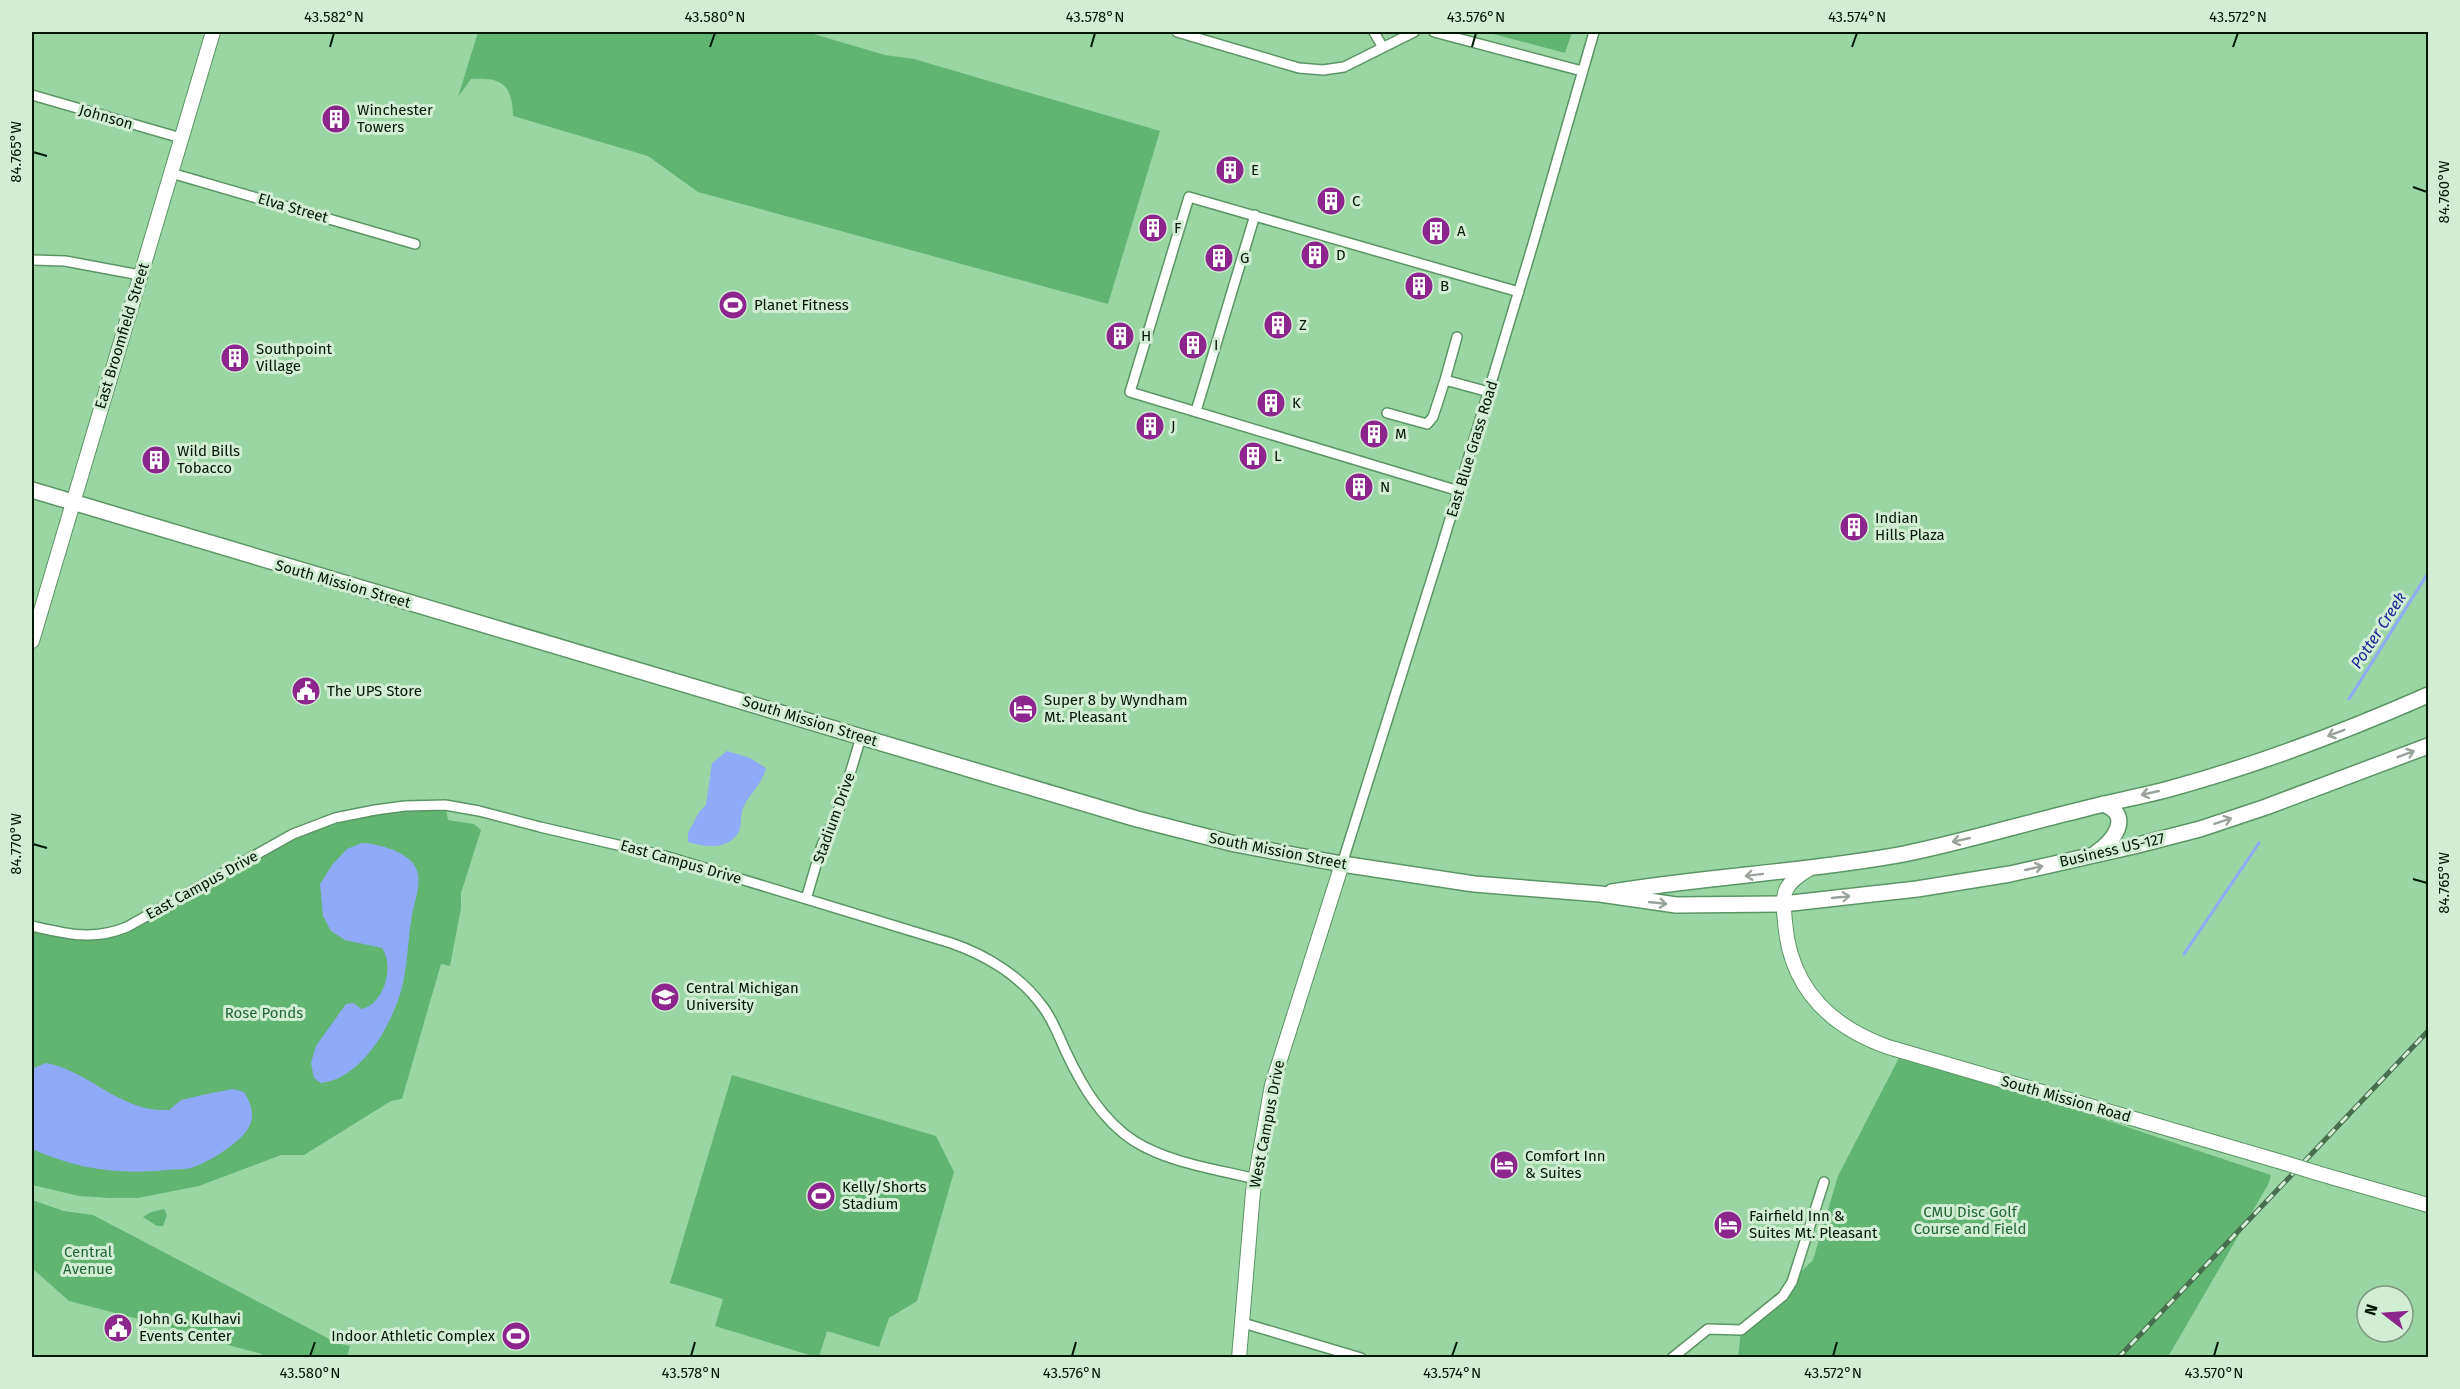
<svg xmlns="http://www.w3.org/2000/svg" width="2460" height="1389" font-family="'Fira Sans',sans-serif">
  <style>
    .green { fill: #61b571 }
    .water { fill: #8faaf9 }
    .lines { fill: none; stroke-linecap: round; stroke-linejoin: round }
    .stream { stroke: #8faaf9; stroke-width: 3 }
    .street-casing { stroke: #5c9565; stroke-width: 12 }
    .secondary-casing { stroke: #5c9565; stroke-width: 16 }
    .primary-casing { stroke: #5c9565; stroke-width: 18 }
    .street { stroke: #fff; stroke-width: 9 }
    .secondary { stroke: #fff; stroke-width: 14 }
    .primary { stroke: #fff; stroke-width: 15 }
    .rail-casing { stroke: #476e4d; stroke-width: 5 }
    .rail { stroke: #d1eed4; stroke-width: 3; stroke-dasharray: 9; stroke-linecap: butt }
    .secondary-bridge-casing { stroke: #5c9565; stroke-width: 16; stroke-linecap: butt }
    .secondary-bridge { stroke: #fff; stroke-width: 14 }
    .oneway { stroke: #99a29b }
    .ticks { fill: none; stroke: #011605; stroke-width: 2 }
    .labels { text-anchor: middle; stroke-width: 6; stroke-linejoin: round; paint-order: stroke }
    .poi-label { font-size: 15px; fill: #011605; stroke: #d1eed4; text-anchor: start }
    .street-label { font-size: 15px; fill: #011605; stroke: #d1eed4 }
    .park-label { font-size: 15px; fill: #226734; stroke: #d1eed4 }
    .water-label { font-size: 16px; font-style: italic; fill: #1a2797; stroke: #d1eed4 }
    .neatline { fill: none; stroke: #011605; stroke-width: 2 }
    .ticks-label { font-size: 15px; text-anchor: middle; fill: #011605 }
  </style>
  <rect width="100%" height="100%" fill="#9ad6a3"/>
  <path class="green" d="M 478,32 L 807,32 L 885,55 L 914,59 L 1160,131 L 1108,304 L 698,192 L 648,156 L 513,116 C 512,84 502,77 471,79 L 458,97 Z
    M 1486,32 L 1572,32 L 1565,53 Z
    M 445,805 L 448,820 L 474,824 L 481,830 L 461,893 L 461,908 L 450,966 L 441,964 L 402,1099 L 391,1101 L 304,1155 L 281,1155 L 199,1186 L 138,1198 L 109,1198 L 79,1196 L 32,1185 L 32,926 L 64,933 L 127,927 L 273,845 L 335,818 Z
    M 1902,1052 L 2271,1175 L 2269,1183 L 2168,1357 L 1738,1358 L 1741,1330 L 1813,1260 L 1838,1176 Z
    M 732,1075 L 936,1136 L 954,1172 L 917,1301 L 889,1318 L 879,1347 L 827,1331 L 819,1357 L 816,1357 L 715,1326 L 723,1299 L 670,1283 Z
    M 32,1200 L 64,1211 L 93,1215 L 337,1343 L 350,1346 L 347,1357 L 261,1357 L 262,1354 L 232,1346 L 212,1338 L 69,1301 L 32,1268 Z
    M 164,1209 L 167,1215 L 163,1226 L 157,1226 L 143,1217 L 151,1212 Z"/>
  <path class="water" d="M 727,751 L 750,758 L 766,768 C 762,785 750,793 743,808 C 740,815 742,825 739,831 C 729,851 705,847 688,842 L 688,833 L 699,812 L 706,805 L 712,763 Z
    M 362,843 C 378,844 401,850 412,862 C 425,877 415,898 412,915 C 408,937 408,960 403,983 C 395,1020 363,1079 321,1083 L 314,1078 L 311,1063 L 316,1046 L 346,1004 L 354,1003 L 361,1009 C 384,1005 395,966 382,948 L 345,940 L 331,931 L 323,916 L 320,884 L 332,865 L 347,849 Z
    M 46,1063 C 84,1070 112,1102 150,1109 C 156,1110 163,1110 169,1110 L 181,1100 L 207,1094 L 233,1089 L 244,1092 C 256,1112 255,1125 238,1140 C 226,1151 209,1161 194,1167 C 186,1170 175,1169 167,1170 C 117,1175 77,1169 32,1149 L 32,1074 L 34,1068 Z"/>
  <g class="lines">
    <path class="stream" d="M 2349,699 L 2428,573
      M 2184,954 L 2259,843"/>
    <g class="street-casing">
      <path id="street" d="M 1177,32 L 1299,68 L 1323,70 L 1344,67 L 1414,32
        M 1374,32 L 1382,46
        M 1434,32 L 1582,71
        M 32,95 L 181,138
        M 171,173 L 415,244
        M 32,260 L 65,261 L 140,275
        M 1457,337 L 1445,380 L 1489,392
        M 1196,411 L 1255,215
        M 1387,413 L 1427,424 L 1433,417 L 1445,380
        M 1459,491 L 1130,392 L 1189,197 L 1519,292
        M 1342,864 L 1441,549 L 1533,244 L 1594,32
        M 806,899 L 822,845 L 840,807 L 861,737
        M 32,926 C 67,934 93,941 127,927 L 293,834 L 335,818 L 375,810 L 405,806 L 445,805 L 479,811 L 540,827 L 665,856 L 951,943 C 986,955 1021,976 1043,1007 C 1053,1020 1059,1037 1066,1052 C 1082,1086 1102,1120 1134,1141 C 1169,1163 1216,1169 1256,1179
        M 1243,1323 L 1361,1358
        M 1672,1358 L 1708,1329 L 1741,1330 L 1783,1296 L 1792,1282 L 1824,1182"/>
    </g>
    <g class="secondary-casing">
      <path id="secondary" d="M 32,641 L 213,32
        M 1809,869 C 1782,885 1782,893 1785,922 C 1790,987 1829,1026 1888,1047 L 2285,1163
        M 2317,1173 L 2428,1205
        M 1239,1358 L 1253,1192 L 1272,1085 L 1342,864"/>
    </g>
    <g class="primary-casing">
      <path id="primary" d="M 32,490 L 1137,819 L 1235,844 L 1342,864 L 1474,884 L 1600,894 L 1676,905 L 1783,904 L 1917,889 L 2010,874 L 2134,846 L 2200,829 L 2266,807 L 2428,746
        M 2096,853 C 2113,842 2134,815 2103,804
        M 1612,892 C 1709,876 1807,872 1904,854 C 1963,842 2022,824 2080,810 C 2110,802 2139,797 2169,789 C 2257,765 2344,732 2428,695"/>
    </g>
    <use href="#street" class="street"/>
    <use href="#secondary" class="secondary"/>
    <use href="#primary" class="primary"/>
    <g class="rail-casing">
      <path id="rail" d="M 2118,1358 L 2428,1031"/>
    </g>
    <use href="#rail" class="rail"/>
    <g class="secondary-bridge-casing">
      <path id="secondary-bridge" d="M 2285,1163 L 2317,1173"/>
    </g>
    <use href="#secondary-bridge" class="secondary-bridge"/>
  </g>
  <defs><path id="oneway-shaft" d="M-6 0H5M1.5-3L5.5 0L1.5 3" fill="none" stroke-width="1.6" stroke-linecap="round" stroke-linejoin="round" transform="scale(1.5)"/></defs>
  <g class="oneway">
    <use href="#oneway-shaft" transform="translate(2336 733) rotate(159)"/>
    <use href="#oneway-shaft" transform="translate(2406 754) rotate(-21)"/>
    <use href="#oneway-shaft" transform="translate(2150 793) rotate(167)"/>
    <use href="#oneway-shaft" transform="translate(2223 821) rotate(-18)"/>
    <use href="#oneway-shaft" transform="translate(1961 840) rotate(167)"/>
    <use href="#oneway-shaft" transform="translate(2034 868) rotate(-13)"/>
    <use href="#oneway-shaft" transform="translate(1754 875) rotate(173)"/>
    <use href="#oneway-shaft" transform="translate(1841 897) rotate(-6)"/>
    <use href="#oneway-shaft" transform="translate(1658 903) rotate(6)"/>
  </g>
  <path class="ticks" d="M 330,47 L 334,33M 710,47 L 715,33M 1091,47 L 1095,33M 1472,47 L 1476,33M 1852,47 L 1857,33M 2233,47 L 2238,33M 33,152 L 47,156M 2413,187 L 2427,192M 33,844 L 47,848M 2413,879 L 2427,883M 310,1356 L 315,1342M 691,1356 L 695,1342M 1072,1356 L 1076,1342M 1452,1356 L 1457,1342M 1833,1356 L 1837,1342M 2214,1356 L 2218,1342"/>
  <defs>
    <g id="building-disc" transform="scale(1.5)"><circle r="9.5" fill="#8d268c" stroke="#d1eed4"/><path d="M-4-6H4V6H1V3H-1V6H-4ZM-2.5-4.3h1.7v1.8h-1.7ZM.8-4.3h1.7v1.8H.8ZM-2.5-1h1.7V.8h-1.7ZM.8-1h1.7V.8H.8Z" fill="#fff"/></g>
    <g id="stadium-disc" transform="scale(1.5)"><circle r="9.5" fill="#8d268c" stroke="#d1eed4"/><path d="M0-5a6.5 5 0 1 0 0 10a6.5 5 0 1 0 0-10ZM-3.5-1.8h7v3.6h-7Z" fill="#fff"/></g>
    <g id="civic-disc" transform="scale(1.5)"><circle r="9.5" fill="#8d268c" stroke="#d1eed4"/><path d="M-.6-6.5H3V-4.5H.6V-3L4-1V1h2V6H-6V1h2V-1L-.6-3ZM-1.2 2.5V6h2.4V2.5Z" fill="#fff"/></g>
    <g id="hotel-disc" transform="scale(1.5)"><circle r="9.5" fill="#8d268c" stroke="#d1eed4"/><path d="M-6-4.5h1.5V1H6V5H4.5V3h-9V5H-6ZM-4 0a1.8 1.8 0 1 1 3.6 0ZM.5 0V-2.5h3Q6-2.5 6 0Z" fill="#fff"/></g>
    <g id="university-disc" transform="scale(1.5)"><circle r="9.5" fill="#8d268c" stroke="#d1eed4"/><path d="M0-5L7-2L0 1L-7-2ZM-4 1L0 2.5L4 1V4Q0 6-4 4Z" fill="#fff"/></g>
  </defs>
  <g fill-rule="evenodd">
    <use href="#building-disc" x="336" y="119"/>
    <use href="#building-disc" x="1230" y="170"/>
    <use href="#building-disc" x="1331" y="201"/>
    <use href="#building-disc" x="1153" y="228"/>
    <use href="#building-disc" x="1436" y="231"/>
    <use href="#building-disc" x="1315" y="255"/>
    <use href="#building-disc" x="1219" y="258"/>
    <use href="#building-disc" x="1419" y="286"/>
    <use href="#stadium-disc" x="733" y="305"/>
    <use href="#building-disc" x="1278" y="325"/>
    <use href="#building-disc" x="1120" y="336"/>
    <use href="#building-disc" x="1193" y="345"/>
    <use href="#building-disc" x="235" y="358"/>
    <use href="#building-disc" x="1271" y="403"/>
    <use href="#building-disc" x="1150" y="426"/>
    <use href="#building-disc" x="1374" y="434"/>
    <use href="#building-disc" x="1253" y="456"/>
    <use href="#building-disc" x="156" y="460"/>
    <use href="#building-disc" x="1359" y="487"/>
    <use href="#building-disc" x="1854" y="527"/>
    <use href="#civic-disc" x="306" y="691"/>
    <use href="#hotel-disc" x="1023" y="709"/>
    <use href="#university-disc" x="665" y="997"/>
    <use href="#hotel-disc" x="1504" y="1165"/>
    <use href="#stadium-disc" x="821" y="1196"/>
    <use href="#hotel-disc" x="1728" y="1225"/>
    <use href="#civic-disc" x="118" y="1328"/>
    <use href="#stadium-disc" x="516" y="1336"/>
  </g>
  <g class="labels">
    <g class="poi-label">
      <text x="357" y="115">Winchester<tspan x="357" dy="17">Towers</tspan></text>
      <text x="1251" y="175">E</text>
      <text x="1352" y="206">C</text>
      <text x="1174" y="233">F</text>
      <text x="1457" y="236">A</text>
      <text x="1336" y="260">D</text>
      <text x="1240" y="263">G</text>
      <text x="1440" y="291">B</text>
      <text x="754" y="310">Planet Fitness</text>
      <text x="1299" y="330">Z</text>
      <text x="1141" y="341">H</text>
      <text x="1214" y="350">I</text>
      <text x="256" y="354">Southpoint<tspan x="256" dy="17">Village</tspan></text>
      <text x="1292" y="408">K</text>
      <text x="1171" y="431">J</text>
      <text x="1395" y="439">M</text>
      <text x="177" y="456">Wild Bills<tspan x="177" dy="17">Tobacco</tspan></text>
      <text x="1274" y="461">L</text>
      <text x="1380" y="492">N</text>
      <text x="1875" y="523">Indian<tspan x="1875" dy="17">Hills Plaza</tspan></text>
      <text x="327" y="696">The UPS Store</text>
      <text x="1044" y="705">Super 8 by Wyndham<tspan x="1044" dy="17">Mt. Pleasant</tspan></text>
      <text x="686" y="993">Central Michigan<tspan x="686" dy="17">University</tspan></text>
      <text x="1525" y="1161">Comfort Inn<tspan x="1525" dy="17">&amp; Suites</tspan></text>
      <text x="842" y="1192">Kelly/Shorts<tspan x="842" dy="17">Stadium</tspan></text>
      <text x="1749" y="1221">Fairfield Inn &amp;<tspan x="1749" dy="17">Suites Mt. Pleasant</tspan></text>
      <text x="139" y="1324">John G. Kulhavi<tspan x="139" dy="17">Events Center</tspan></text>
      <text x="495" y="1341" text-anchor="end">Indoor Athletic Complex</text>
    </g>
    <g class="street-label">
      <text transform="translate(106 117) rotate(16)" y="5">Johnson</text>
      <text transform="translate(293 208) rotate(16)" y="5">Elva Street</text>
      <text transform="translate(122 336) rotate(-73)" y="5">East Broomfield Street</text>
      <text transform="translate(1472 449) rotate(-73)" y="5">East Blue Grass Road</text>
      <text transform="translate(343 584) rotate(16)" y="5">South Mission Street</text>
      <text transform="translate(810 721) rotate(17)" y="5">South Mission Street</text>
      <text transform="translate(834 818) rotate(-70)" y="5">Stadium Drive</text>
      <text transform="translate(2112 850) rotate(-13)" y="5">Business US-127</text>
      <text transform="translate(1278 851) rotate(11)" y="5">South Mission Street</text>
      <text transform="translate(681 862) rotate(16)" y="5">East Campus Drive</text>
      <text transform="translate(202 885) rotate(-29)" y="5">East Campus Drive</text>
      <text transform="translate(2066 1099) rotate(16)" y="5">South Mission Road</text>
      <text transform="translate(1267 1124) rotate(-79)" y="5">West Campus Drive</text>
    </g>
    <g class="park-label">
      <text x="264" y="1018">Rose Ponds</text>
      <text x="1970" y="1217">CMU Disc Golf<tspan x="1970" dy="17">Course and Field</tspan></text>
      <text x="88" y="1257">Central<tspan x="88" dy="17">Avenue</tspan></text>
    </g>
    <g class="water-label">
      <text transform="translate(2378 630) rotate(-57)" y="6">Potter Creek</text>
    </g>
  </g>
  <rect width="2460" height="1389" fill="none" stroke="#d1eed4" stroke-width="66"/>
  <g transform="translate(2385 1314) rotate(287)"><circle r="28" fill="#d1eed4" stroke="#7e9881" stroke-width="1.5"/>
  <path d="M0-4.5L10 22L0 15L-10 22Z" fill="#8d268c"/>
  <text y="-9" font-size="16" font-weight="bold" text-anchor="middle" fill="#011605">N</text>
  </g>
  <rect x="33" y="33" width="2394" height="1323" class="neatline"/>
  <g class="ticks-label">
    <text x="334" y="22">43.582°N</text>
    <text x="715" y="22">43.580°N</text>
    <text x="1095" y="22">43.578°N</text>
    <text x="1476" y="22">43.576°N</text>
    <text x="1857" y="22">43.574°N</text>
    <text x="2238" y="22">43.572°N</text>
    <text transform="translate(16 152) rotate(-90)" y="5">84.765°W</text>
    <text transform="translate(2444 192) rotate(-90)" y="5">84.760°W</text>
    <text transform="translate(16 844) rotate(-90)" y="5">84.770°W</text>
    <text transform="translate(2444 883) rotate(-90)" y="5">84.765°W</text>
    <text x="310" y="1378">43.580°N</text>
    <text x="691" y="1378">43.578°N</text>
    <text x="1072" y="1378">43.576°N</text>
    <text x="1452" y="1378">43.574°N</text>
    <text x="1833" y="1378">43.572°N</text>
    <text x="2214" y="1378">43.570°N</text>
  </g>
</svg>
